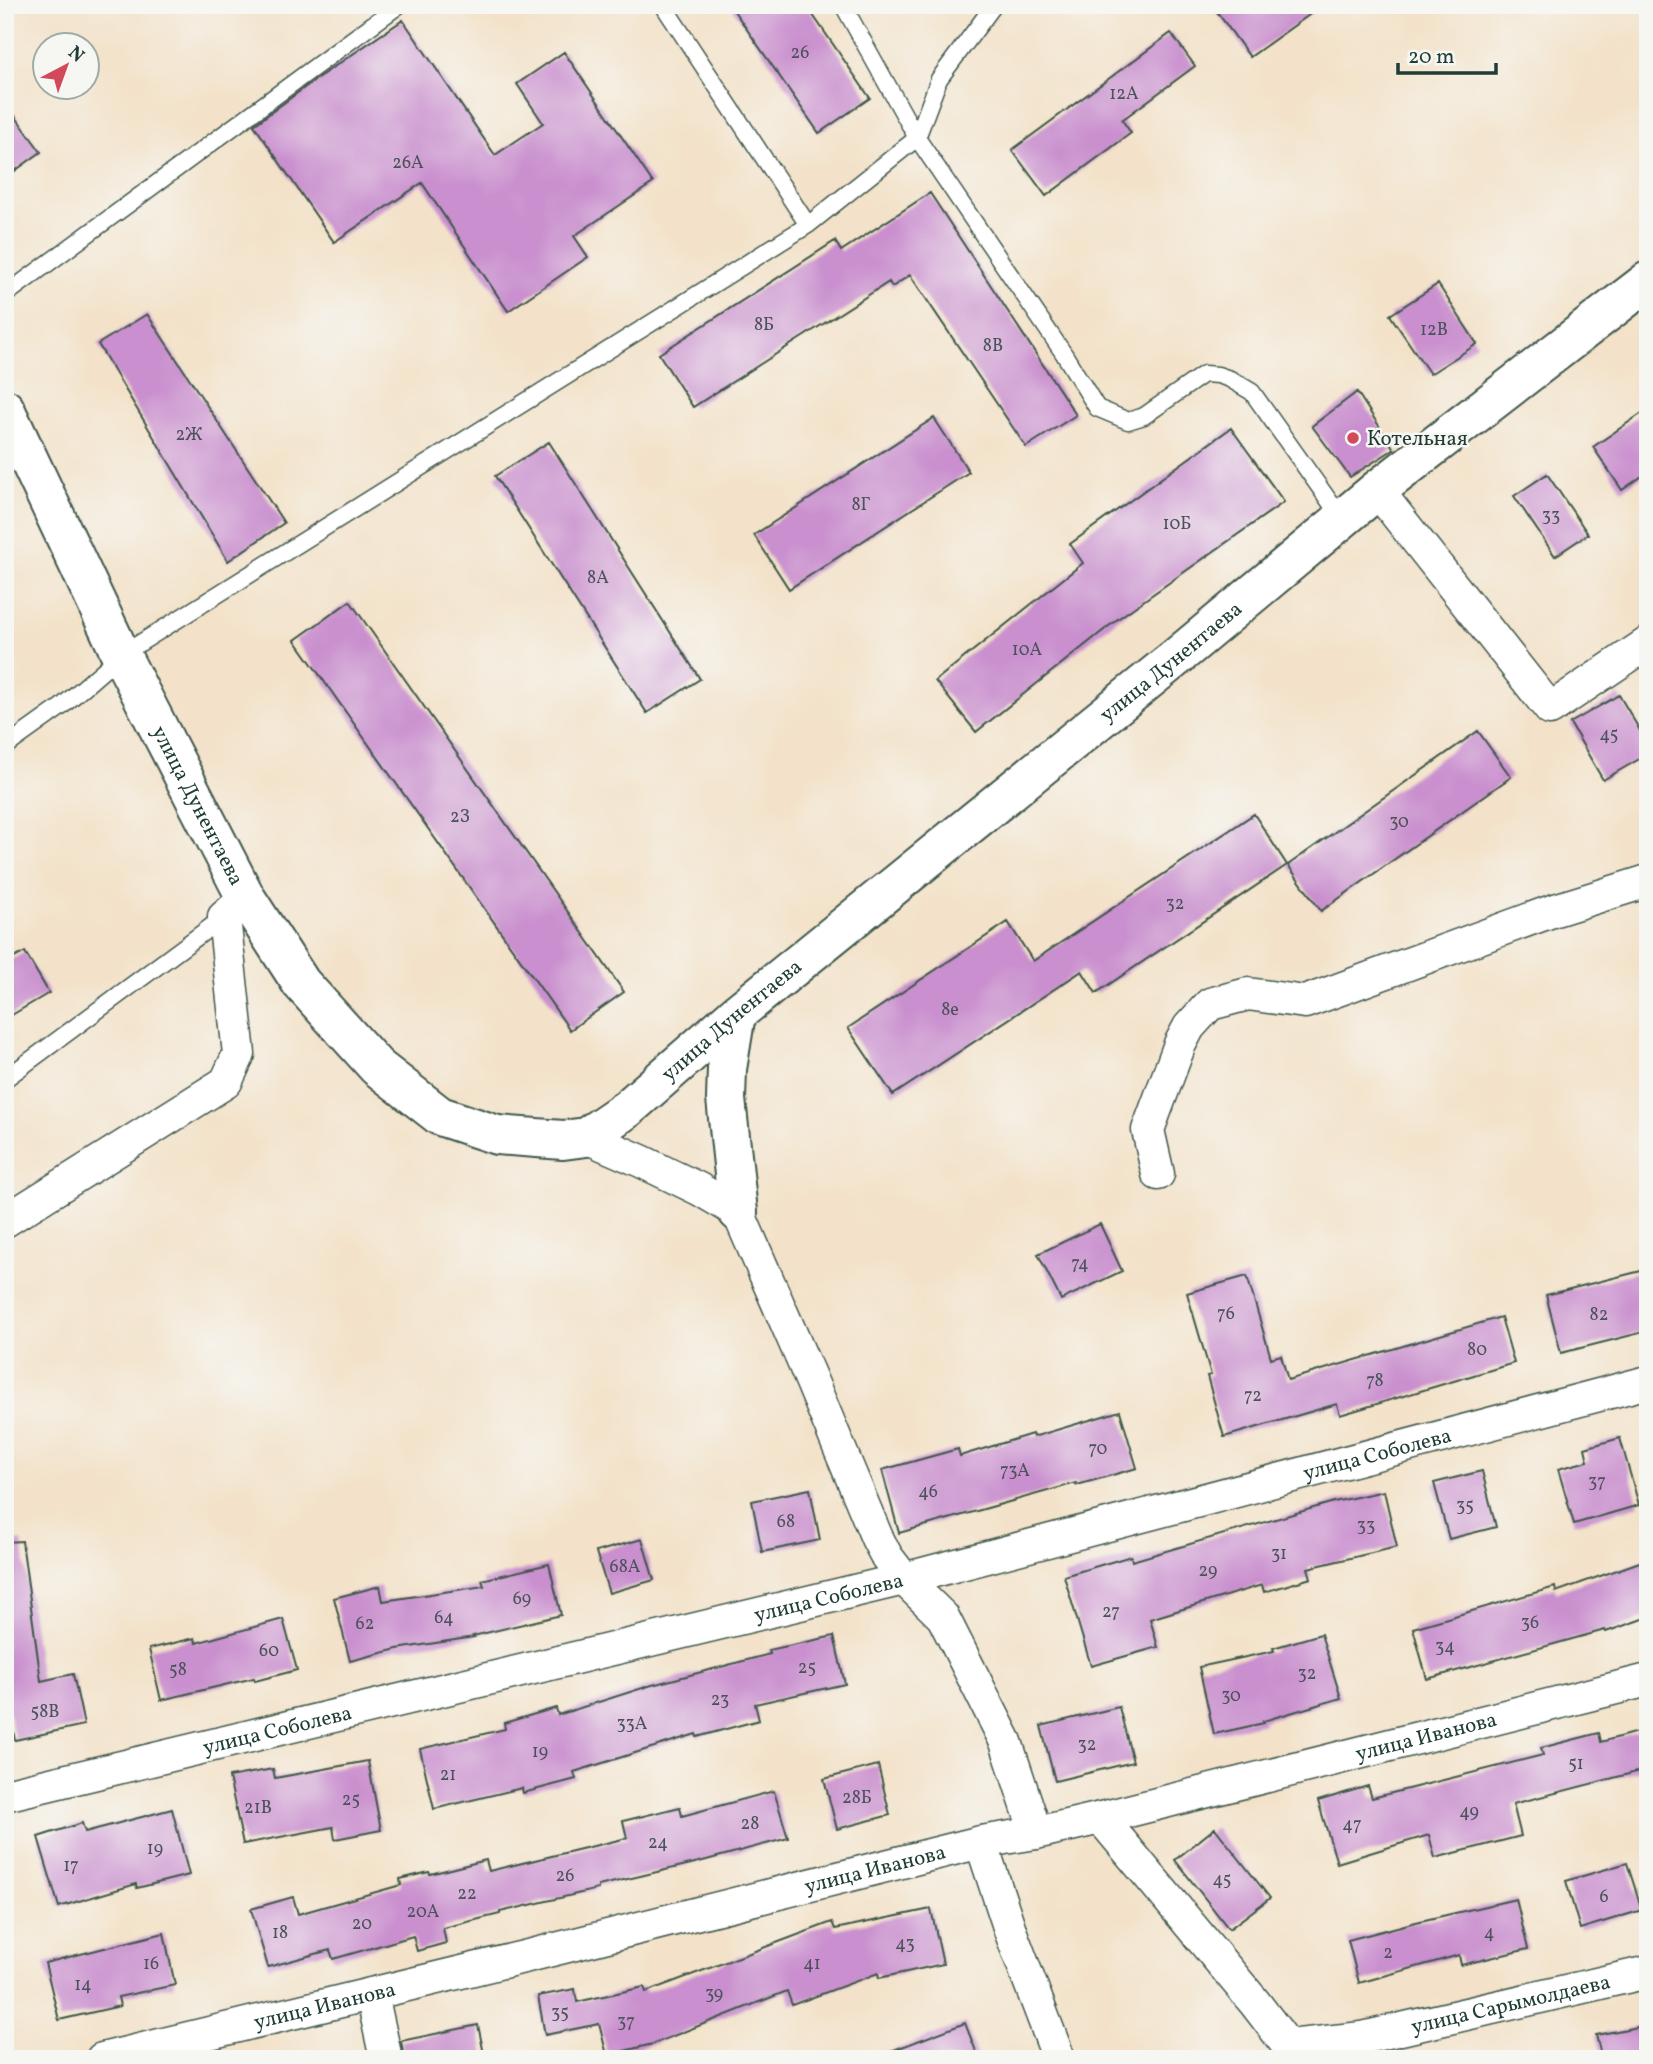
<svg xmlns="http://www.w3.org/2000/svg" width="1653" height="2064" font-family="Vollkorn,serif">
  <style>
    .building { fill: #c98fce }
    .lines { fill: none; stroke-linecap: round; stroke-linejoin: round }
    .service-casing { stroke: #3f564a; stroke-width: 19 }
    .minor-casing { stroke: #3f564a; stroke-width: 35 }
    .tertiary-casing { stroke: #3f564a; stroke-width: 42 }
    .service { stroke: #fff; stroke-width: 16 }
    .minor { stroke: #fff; stroke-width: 32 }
    .tertiary { stroke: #fff; stroke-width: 38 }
    .poi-dot { fill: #d1495b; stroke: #f6f6f2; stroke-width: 2.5 }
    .labels { text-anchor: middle; stroke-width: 5; stroke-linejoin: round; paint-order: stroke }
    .number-label { font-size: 18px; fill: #4a525a }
    .poi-label { font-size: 21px; fill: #1f3d34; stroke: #f6f6f2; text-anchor: start }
    .street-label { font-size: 21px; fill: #1f3d34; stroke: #f6f6f2 }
  </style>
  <rect width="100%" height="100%" fill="#f6f6f2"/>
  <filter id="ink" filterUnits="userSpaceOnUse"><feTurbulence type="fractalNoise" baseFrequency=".0143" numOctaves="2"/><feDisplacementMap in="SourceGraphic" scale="14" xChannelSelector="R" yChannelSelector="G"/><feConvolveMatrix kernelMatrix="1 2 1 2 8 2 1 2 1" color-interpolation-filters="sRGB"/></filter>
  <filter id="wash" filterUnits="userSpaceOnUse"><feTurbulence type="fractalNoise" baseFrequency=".00686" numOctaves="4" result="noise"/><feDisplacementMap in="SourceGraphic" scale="28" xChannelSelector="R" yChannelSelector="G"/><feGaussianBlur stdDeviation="1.57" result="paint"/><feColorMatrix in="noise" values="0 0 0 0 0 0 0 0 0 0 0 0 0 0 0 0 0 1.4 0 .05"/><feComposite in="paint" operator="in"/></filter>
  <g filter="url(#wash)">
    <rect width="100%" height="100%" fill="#f3e2c9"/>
    <g id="blocks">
      <path class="building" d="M 730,5 L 806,5 L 870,98 L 819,133 Z
        M 1212,5 L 1323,5 L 1250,57 Z
        M 403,20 L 495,155 L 543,123 L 517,84 L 564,52 L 653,183 L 574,236 L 588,257 L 508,311 L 422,183 L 334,242 L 254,125 L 319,77 Z
        M 1171,33 L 1195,66 L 1122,120 L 1131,133 L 1046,196 L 1012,150 Z
        M 5,102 L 41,152 L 5,178 Z
        M 930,193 L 1076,415 L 1026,447 L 910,275 L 892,287 L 889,282 L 693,407 L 659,354 L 835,241 L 841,251 Z
        M 1438,284 L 1477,344 L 1430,374 L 1390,315 Z
        M 147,314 L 284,523 L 228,561 L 98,344 Z
        M 1357,392 L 1394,449 L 1350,477 L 1312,426 Z
        M 1648,409 L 1648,472 L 1622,490 L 1593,447 Z
        M 934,418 L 969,472 L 789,589 L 754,535 Z
        M 1231,428 L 1284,502 L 1119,618 L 976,732 L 935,681 L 1083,563 L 1070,544 Z
        M 549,442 L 700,679 L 647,713 L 495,476 Z
        M 1547,474 L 1588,534 L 1555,556 L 1514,496 Z
        M 350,601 L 624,992 L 570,1030 L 295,640 Z
        M 1619,695 L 1648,744 L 1648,754 L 1603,780 L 1570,723 Z
        M 1478,731 L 1511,777 L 1321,911 L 1288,865 Z
        M 1254,814 L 1287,865 L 1096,993 L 1082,971 L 893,1095 L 848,1028 L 1008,922 L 1033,961 Z
        M 25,952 L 49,993 L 5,1019 L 5,963 Z
        M 1100,1224 L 1122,1271 L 1061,1300 L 1038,1254 Z
        M 1641,1271 L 1648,1296 L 1648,1331 L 1561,1353 L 1546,1295 Z
        M 1247,1276 L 1271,1358 L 1281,1355 L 1288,1380 L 1501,1317 L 1514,1363 L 1340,1415 L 1337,1404 L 1224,1437 L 1207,1376 L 1211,1375 L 1187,1293 Z
        M 1120,1411 L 1137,1468 L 1077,1485 L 1076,1483 L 899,1533 L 882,1470 L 958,1449 L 960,1456 L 1032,1434 L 1033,1437 Z
        M 1620,1438 L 1639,1505 L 1574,1524 L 1558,1469 L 1588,1461 L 1585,1448 Z
        M 1482,1471 L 1496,1527 L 1449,1539 L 1434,1483 Z
        M 810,1489 L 820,1540 L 762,1552 L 752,1501 Z
        M 1384,1491 L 1397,1547 L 1308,1568 L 1311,1578 L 1264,1592 L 1262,1585 L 1150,1619 L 1158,1647 L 1091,1666 L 1064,1576 L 1131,1556 L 1132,1561 L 1334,1502 Z
        M 642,1539 L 654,1580 L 609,1593 L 596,1552 Z
        M 22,1541 L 41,1681 L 73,1674 L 84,1725 L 15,1740 L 5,1697 L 5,1542 Z
        M 1648,1559 L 1648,1617 L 1606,1632 L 1605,1630 L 1427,1679 L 1413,1628 L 1555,1587 L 1556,1592 Z
        M 549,1564 L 561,1615 L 473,1636 L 474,1637 L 397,1649 L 350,1661 L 334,1598 L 380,1586 L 383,1601 L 484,1586 L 482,1580 Z
        M 283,1619 L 297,1670 L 255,1681 L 254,1678 L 161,1700 L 149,1649 L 195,1638 L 196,1643 Z
        M 1321,1634 L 1341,1698 L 1263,1721 L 1264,1723 L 1214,1734 L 1199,1667 L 1274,1651 L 1273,1648 Z
        M 834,1636 L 845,1684 L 755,1704 L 759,1720 L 697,1737 L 696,1734 L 574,1772 L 576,1779 L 523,1793 L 522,1788 L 434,1809 L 420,1749 L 505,1729 L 504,1723 L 556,1708 L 558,1715 L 652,1685 L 770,1654 L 769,1650 Z
        M 1119,1707 L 1133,1762 L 1055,1781 L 1041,1726 Z
        M 1648,1729 L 1648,1769 L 1513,1804 L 1521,1836 L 1435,1858 L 1429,1835 L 1337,1863 L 1318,1801 L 1368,1786 L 1372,1798 L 1543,1755 L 1541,1748 L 1599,1733 L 1601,1742 Z
        M 368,1761 L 381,1830 L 335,1839 L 333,1827 L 243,1844 L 229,1777 L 273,1769 L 275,1778 Z
        M 878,1765 L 890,1815 L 837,1829 L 824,1779 Z
        M 774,1791 L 788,1838 L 699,1862 L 598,1886 L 598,1889 L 500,1912 L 500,1914 L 443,1928 L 446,1943 L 417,1951 L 413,1936 L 333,1959 L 330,1950 L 268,1967 L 251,1909 L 293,1897 L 298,1914 L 401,1885 L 400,1879 L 429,1872 L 430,1874 L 486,1860 L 489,1871 L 627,1838 L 623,1821 L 680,1807 L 682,1816 Z
        M 172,1809 L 189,1875 L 137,1888 L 136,1884 L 59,1907 L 38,1837 L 82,1823 L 85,1832 Z
        M 1215,1828 L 1270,1898 L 1229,1929 L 1175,1860 Z
        M 1627,1863 L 1642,1910 L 1580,1929 L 1566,1881 Z
        M 1516,1899 L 1528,1949 L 1461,1965 L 1459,1955 L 1359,1983 L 1348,1940 L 1416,1922 Z
        M 931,1909 L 943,1964 L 879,1978 L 878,1973 L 792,2005 L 787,1991 L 653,2044 L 607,2055 L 599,2024 L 545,2035 L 538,1996 L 575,1989 L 577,2002 L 644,1987 L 646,1992 L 832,1922 L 835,1929 Z
        M 164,1933 L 175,1985 L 118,1997 L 120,2006 L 59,2020 L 45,1963 Z
        M 965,2023 L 979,2059 L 878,2059 L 878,2056 Z
        M 478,2025 L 485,2059 L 404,2059 L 401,2041 Z
        M 1648,2025 L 1648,2059 L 1602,2059 L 1596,2035 Z"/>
    </g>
  </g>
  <g filter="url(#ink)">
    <use href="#blocks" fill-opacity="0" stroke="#3f564a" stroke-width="2"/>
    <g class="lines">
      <g class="service-casing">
        <path id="service" d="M 663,5 L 808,225
          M 843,5 L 917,138 L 1064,354 L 1097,408 L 1128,421 L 1144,416 L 1204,374 L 1218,375 L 1230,379 L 1252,392 L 1342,519
          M 5,295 L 399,5
          M 5,747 L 61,707 L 121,655 L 808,225 L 917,138 L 939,79 L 994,5
          M 5,1079 L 224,917"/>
      </g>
      <g class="minor-casing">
        <g id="minor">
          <path d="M 1377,490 L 1550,709 L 1648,643"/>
          <path d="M 586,1137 L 641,1161 L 699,1189 L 738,1212 L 809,1375 L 877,1538 L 887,1557 L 904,1579 L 943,1617 L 1006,1742 L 1036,1833"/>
          <path d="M 1158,1174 L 1148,1130 L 1180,1044 L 1189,1027 L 1210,1004 L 1248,994 L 1305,1002 L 1552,911 L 1648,881"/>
          <path d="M 5,1221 L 226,1082 L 239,1054 L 224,917 L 246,898"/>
          <path id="s1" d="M 5,1795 L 904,1579 L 1648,1382"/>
          <path d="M 1101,1818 L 1255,2003 L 1298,2059"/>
          <path d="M 981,1842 L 1011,1933 L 1059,2059"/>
          <path d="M 372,1994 L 386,2059"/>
          <path id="s2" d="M 1289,2046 L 1362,2038 L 1648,1972"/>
          <path id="s3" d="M 102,2059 L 536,1954 L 981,1842 L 1036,1833 L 1101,1818 L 1648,1680"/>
        </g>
      </g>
      <g class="tertiary-casing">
        <g id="tertiary">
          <path id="s4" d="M 5,409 L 121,655 L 246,898 L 301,983 L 377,1067 L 440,1116 L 497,1135 L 563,1140 L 586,1137 L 627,1109 L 736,1014 L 1178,656 L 1377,490 L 1648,281"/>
          <path d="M 736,1014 L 727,1069 L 726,1099 L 738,1212"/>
        </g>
      </g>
      <use href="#service" class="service"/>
      <use href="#minor" class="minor"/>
      <use href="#tertiary" class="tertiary"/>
    </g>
  </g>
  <circle class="poi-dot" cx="1353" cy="438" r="7"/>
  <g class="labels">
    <g class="number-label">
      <text x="800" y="58">26</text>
      <text x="1124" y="99">12А</text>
      <text x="408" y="168">26А</text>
      <text x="764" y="330">8Б</text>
      <text x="1434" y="335">12В</text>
      <text x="993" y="351">8В</text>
      <text x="189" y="440">2Ж</text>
      <text x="861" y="510">8Г</text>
      <text x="1551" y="521">33</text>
      <text x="1177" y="529">10Б</text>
      <text x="598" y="583">8А</text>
      <text x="1027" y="655">10А</text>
      <text x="1609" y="740">45</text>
      <text x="460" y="822">2З</text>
      <text x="1399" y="827">30</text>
      <text x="1175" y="909">32</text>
      <text x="950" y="1015">8е</text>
      <text x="1080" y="1269">74</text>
      <text x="1226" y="1319">76</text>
      <text x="1599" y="1320">82</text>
      <text x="1477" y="1355">80</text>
      <text x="1375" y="1386">78</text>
      <text x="1253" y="1401">72</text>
      <text x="1098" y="1454">70</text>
      <text x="1015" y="1476">73А</text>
      <text x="1597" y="1487">37</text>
      <text x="928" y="1497">46</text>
      <text x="1465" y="1511">35</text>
      <text x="786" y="1527">68</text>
      <text x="1366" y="1531">33</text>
      <text x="1279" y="1559">31</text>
      <text x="625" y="1572">68А</text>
      <text x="1208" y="1576">29</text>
      <text x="522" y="1604">69</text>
      <text x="1111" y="1617">27</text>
      <text x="444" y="1623">64</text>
      <text x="1530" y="1628">36</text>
      <text x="365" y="1629">62</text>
      <text x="1445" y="1652">34</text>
      <text x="269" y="1656">60</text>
      <text x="807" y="1673">25</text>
      <text x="178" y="1675">58</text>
      <text x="1307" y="1679">32</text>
      <text x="1231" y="1701">30</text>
      <text x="720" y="1705">23</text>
      <text x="45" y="1717">58В</text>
      <text x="632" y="1729">33А</text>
      <text x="1087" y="1750">32</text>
      <text x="540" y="1757">19</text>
      <text x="1576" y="1769">51</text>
      <text x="448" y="1780">21</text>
      <text x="857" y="1803">28Б</text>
      <text x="351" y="1805">25</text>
      <text x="258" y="1813">21В</text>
      <text x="1469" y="1817">49</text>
      <text x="750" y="1829">28</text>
      <text x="1352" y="1830">47</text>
      <text x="658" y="1848">24</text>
      <text x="155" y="1854">19</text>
      <text x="71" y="1871">17</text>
      <text x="565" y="1881">26</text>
      <text x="1222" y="1885">45</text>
      <text x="467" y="1899">22</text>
      <text x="1604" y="1902">6</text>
      <text x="423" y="1917">20А</text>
      <text x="362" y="1929">20</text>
      <text x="280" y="1938">18</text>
      <text x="1489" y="1938">4</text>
      <text x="905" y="1949">43</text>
      <text x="1388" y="1958">2</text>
      <text x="151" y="1969">16</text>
      <text x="812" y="1969">41</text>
      <text x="83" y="1990">14</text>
      <text x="714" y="1999">39</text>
      <text x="560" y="2018">35</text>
      <text x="626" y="2027">37</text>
    </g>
    <g class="poi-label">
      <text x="1367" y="445">Котельная</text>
    </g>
    <g class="street-label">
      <text dy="7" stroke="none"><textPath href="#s4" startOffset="1743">улица Дунентаева</textPath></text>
      <text dy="7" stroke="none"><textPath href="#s4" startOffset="441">улица Дунентаева</textPath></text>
      <text dy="7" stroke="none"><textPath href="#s4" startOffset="1176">улица Дунентаева</textPath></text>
      <text dy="7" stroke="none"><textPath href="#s1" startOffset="1414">улица Соболева</textPath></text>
      <text dy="7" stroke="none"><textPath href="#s1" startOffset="847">улица Соболева</textPath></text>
      <text dy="7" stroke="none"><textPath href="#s1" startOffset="280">улица Соболева</textPath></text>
      <text dy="7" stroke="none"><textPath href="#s3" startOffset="1363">улица Иванова</textPath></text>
      <text dy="7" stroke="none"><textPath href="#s3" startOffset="796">улица Иванова</textPath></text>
      <text dy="7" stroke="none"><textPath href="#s2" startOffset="226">улица Сарымолдаева</textPath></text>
      <text dy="7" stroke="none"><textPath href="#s3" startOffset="229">улица Иванова</textPath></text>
    </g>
  </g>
  <rect width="1653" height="2064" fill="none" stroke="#f6f6f2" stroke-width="28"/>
  <g transform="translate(66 66) rotate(41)"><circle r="33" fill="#f6f6f2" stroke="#a0aca6" stroke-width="2"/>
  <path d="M0-5L12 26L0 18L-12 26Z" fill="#d1495b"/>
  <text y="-10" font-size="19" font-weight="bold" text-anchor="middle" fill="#1f3d34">N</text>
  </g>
  <path d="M1398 63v10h98v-10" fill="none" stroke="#1f3d34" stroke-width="3.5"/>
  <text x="1408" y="63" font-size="21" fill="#1f3d34" stroke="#f6f6f2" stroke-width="5" paint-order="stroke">20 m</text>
</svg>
